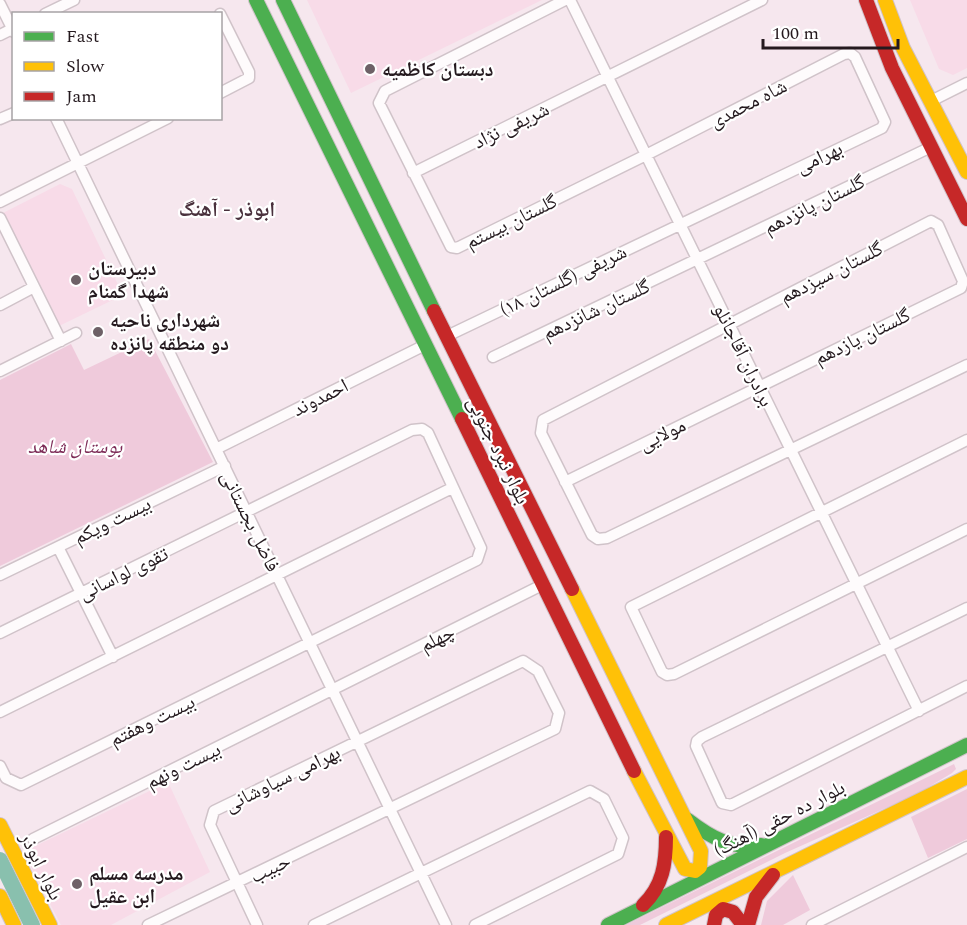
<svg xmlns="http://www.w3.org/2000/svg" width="967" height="925" font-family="Spectral,'Noto Naskh Arabic',serif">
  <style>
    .built { fill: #f8dbe8 }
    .green { fill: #efcadb }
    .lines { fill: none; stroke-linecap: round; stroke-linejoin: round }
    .river { stroke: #89c0ae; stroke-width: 16 }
    .street-casing { stroke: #d0c3c9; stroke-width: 13 }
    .fast-casing { stroke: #d0c3c9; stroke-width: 16 }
    .slow-casing { stroke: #d0c3c9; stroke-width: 16 }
    .jam-casing { stroke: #d0c3c9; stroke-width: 16 }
    .street { stroke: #fefbfc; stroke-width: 10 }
    .fast { stroke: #4caf50; stroke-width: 14 }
    .slow { stroke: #ffc107; stroke-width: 14 }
    .jam { stroke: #c62828; stroke-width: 14 }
    .poi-dot { fill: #6e6167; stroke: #fff; stroke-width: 2 }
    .labels { text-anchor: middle; stroke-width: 4.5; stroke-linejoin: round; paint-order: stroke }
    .poi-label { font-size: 20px; font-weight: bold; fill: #24191e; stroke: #fff; text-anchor: start }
    .street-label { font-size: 20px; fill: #24191e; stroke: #fff }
    .park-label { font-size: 20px; font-style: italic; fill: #7c2a56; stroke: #fff }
    .neighbourhood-label { font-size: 21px; font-weight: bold; fill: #49303c; stroke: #fff }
  </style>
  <rect width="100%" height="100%" fill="#f6e7ee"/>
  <path class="built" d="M 307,0 L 542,0 L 351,93 Z
    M 910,0 L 967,0 L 967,68 L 953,75 L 939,69 Z
    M 60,184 L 72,189 L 123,295 L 59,326 L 3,213 Z
    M 168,782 L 210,872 L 111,925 L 61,925 L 23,852 Z"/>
  <path class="green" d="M 149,339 L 213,462 L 0,566 L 0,380 L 71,344 L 84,370 Z
    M 954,764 L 956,769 L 952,773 L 917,794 L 785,853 L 640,925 L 626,925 Z
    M 967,789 L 967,839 L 928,858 L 911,817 Z
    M 793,875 L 810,910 L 783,925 L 761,925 L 767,901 Z"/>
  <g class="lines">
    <path class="river" d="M 0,860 L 32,925"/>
    <g class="street-casing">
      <path id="street" d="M 570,0 L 919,711
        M 0,4 L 14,32
        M 45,14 L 74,0
        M 220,14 L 249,72 L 249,78 L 220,93
        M 0,35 L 14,28
        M 931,101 L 967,83
        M 56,118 L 446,925
        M 0,119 L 14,113
        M 413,173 L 762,0
        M 0,202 L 168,118
        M 0,218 L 61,341
        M 0,305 L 34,287
        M 447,336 L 882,128 L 885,122 L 855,57 L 850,53 L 844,54 L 646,155 L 457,248 L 451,247 L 379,103 L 385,91 L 565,0
        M 493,357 L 931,147
        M 0,371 L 76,333
        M 967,440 L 631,607 L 662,672 L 667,675 L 674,674 L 967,529
        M 216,449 L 425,345
        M 565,482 L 961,288 L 963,281 L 938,225 L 931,221 L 543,420 L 541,433 L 592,535 L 598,539 L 607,538 L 967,365
        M 58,547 L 113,657
        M 0,575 L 225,466
        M 967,608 L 702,737 L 697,741 L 696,746 L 722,803 L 731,805 L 967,686
        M 0,633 L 412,430 L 422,429 L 428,433 L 481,548 L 477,560 L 21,785 L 6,778 L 0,766
        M 0,712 L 452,488
        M 33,839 L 542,585
        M 148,925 L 555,729 L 559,713 L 538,671 L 523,661 L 214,811 L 210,825 L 257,925
        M 314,925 L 590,791 L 604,799 L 623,838 L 618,854 L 475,925
        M 812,925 L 967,847"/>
    </g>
    <g class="fast-casing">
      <path id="fast" d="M 256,0 L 462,419
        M 283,0 L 434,311
        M 688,820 C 710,837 732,850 761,845
        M 608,925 L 967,745"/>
    </g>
    <g class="slow-casing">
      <path id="slow" d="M 885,0 L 903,48 L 967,172
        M 572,589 L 701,851 L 700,867 L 695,871 L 685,869 L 634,771
        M 0,825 L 50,925
        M 0,896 L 14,925
        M 666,925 L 967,777"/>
    </g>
    <g class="jam-casing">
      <path id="jam" d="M 866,0 L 892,68 L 967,219
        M 434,311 L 572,589
        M 462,419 L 634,771
        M 643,905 C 663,886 666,863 666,837
        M 714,925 L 716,915 L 723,909 L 733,912 L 743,925
        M 748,925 L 756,897 L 773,875"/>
    </g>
    <use href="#street" class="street"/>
    <use href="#fast" class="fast"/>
    <use href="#slow" class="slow"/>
    <use href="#jam" class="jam"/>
  </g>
  <g class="poi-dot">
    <circle cx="370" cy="69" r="6"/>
    <circle cx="76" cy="280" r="6"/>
    <circle cx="98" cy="332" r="6"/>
    <circle cx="77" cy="884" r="6"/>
  </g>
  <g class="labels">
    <g class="poi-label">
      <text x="382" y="76">دبستان کاظمیه</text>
      <text x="88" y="275">دبیرستان<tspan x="88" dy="23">شهدا گمنام</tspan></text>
      <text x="110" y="327">شهرداری ناحیه<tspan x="110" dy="23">دو منطقه پانزده</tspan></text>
      <text x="89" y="880">مدرسه مسلم<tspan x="89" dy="23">ابن عقیل</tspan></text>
    </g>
    <g class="street-label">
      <text transform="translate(748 103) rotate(-27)" y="7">شاه محمدی</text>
      <text transform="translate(511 125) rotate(-26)" y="7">شریفی نژاد</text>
      <text transform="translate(819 157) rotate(-25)" y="7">بهرامی</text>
      <text transform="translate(814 204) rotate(-26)" y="7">گلستان پانزدهم</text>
      <text transform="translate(511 221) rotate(-26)" y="7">گلستان بیستم</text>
      <text transform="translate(831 272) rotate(-27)" y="7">گلستان سیزدهم</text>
      <text transform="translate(563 280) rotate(-26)" y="7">شریفی (گلستان ۱۸)</text>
      <text transform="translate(596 309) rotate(-25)" y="7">گلستان شانزدهم</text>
      <text transform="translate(862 336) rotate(-26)" y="7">گلستان یازدهم</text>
      <text transform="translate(744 355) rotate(64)" y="7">برادران آقاجانلو</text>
      <text transform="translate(320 397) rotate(-27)" y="7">احمدوند</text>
      <text transform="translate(662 434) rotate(-26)" y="7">مولایی</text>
      <text transform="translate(499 450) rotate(64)" y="7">بلوار نبرد جنوبی</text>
      <text transform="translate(112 520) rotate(-26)" y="7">بیست ویکم</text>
      <text transform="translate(251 521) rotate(64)" y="7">فاضل بجستانی</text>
      <text transform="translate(123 573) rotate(-26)" y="7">تقوی لواسانی</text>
      <text transform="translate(437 638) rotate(-27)" y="7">چهلم</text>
      <text transform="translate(152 720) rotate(-26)" y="7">بیست وهفتم</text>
      <text transform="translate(183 765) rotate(-26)" y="7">بیست ونهم</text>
      <text transform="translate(282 778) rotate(-26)" y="7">بهرامی سیاوشانی</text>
      <text transform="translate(779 818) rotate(-27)" y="7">بلوار ده حقی (آهنگ)</text>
      <text transform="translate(42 866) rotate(64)" y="7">بلوار ابوذر</text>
      <text transform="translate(270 868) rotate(-26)" y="7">حبیب</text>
    </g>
    <g class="park-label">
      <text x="75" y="453">بوستان شاهد</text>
    </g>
    <g class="neighbourhood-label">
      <text x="227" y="216">ابوذر - آهنگ</text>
    </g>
  </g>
  <rect x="12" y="12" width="210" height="108" fill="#ffffff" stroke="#a7a3a5" stroke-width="1.5"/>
  <rect x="24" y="32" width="30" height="9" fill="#4caf50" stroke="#a7a3a5" stroke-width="1.5"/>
  <text x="66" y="42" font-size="18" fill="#24191e">Fast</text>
  <rect x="24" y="62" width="30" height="9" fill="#ffc107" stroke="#a7a3a5" stroke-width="1.5"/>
  <text x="66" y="72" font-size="18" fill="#24191e">Slow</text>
  <rect x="24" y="92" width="30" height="9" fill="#c62828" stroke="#a7a3a5" stroke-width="1.5"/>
  <text x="66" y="102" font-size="18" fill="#24191e">Jam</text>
  <path d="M763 39v9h135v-9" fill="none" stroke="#24191e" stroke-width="3"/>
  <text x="772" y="39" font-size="18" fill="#24191e" stroke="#ffffff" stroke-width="4.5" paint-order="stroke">100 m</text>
</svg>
